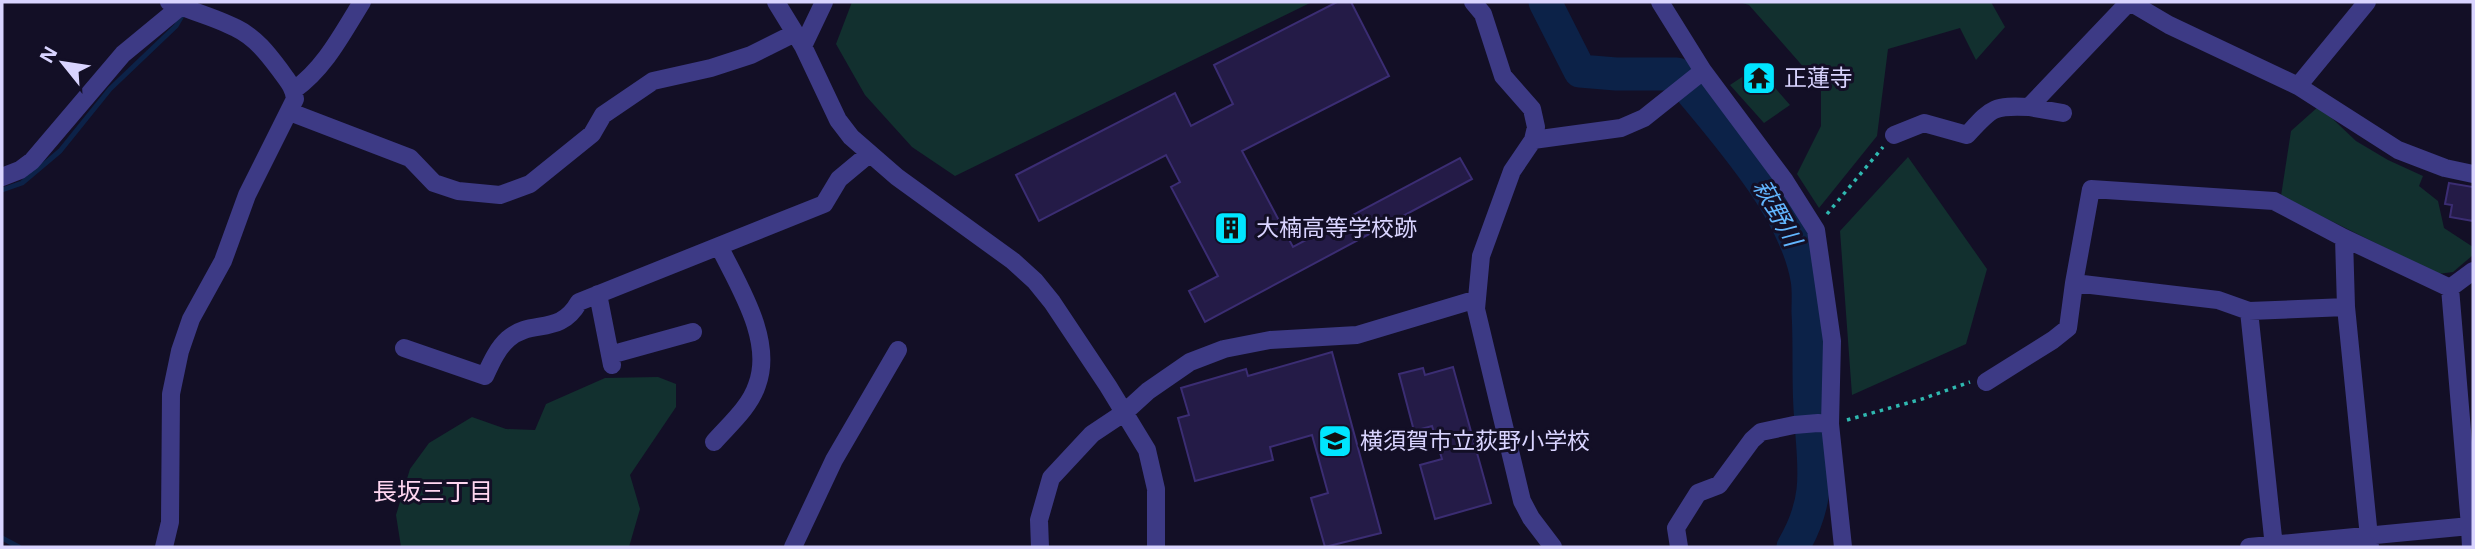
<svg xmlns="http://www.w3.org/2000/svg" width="2475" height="549" font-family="'Open Sans','Noto Sans JP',sans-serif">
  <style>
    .green { fill: #12302f }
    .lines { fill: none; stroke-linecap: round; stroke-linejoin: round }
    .stream { stroke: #0c2248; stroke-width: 5 }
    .river { stroke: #0c2248; stroke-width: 33 }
    .building { fill: #241b47; stroke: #3b2d73; stroke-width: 2 }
    .path { stroke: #2fb8b0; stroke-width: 3.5; stroke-dasharray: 3.5 5; stroke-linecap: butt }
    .minor { stroke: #3d3a85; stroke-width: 18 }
    .labels { text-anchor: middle; stroke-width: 6; stroke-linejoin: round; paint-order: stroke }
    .poi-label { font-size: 23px; fill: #d9d4ff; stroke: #130f26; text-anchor: start }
    .water-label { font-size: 24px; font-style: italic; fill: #62b6ff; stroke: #130f26 }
    .neighbourhood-label { font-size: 24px; fill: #ffd6f0; stroke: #130f26 }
  </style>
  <rect width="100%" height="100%" fill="#130f26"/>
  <path class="green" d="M 852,2 L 1312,2 L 955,176 L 912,147 L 865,95 L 836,44 Z
    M 1739,2 L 1991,2 L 2005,27 L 1976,60 L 1960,28 L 1888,49 L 1877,136 L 1819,208 L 1797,174 L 1821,126 L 1821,87 L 1749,5 Z
    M 1757,67 L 1790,105 L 1764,123 L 1730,85 Z
    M 2319,106 L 2356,141 L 2388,160 L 2423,176 L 2419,186 L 2438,201 L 2444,228 L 2473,247 L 2473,255 L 2453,272 L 2438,274 L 2281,196 L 2291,131 Z
    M 1908,157 L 1987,269 L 1966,344 L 1852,395 L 1840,231 Z
    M 658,377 L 676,384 L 676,407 L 630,475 L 640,509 L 629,547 L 401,547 L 396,515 L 410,469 L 429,443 L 472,417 L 506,429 L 535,430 L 546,404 L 605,378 Z"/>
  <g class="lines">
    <path class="stream" d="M 2,190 L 22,183 L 60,151 L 110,89 L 176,26 L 183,14
      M 2,538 L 19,547"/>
    <path class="river" d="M 1545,2 L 1580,71 L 1616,74 L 1677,74 C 1722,129 1795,208 1807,279 C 1809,290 1808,301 1808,312 C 1810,344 1808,376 1810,408 C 1813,463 1823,496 1793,547"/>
  </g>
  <path class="building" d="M 1337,2 L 1351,2 L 1389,76 L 1242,151 L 1293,247 L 1460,158 L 1472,179 L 1205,322 L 1189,291 L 1218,276 L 1171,187 L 1180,182 L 1166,155 L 1039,221 L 1016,175 L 1175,93 L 1191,126 L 1233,104 L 1214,65 Z
    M 2449,183 L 2473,187 L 2473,221 L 2450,217 L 2452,205 L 2445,204 Z
    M 1332,352 L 1381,533 L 1325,547 L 1311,498 L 1328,493 L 1312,435 L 1270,447 L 1273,460 L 1195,481 L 1178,418 L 1189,415 L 1181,388 L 1246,369 L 1248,376 Z
    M 1453,367 L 1491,503 L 1435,519 L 1420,465 L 1442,459 L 1432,426 L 1414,431 L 1399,374 L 1423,368 L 1425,375 Z"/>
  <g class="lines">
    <path class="path" d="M 1827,214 L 1883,147
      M 1847,420 L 1922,399 L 1970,382"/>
    <path class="minor" d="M 776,2 L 803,46 L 838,120 L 851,137 L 897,177 L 1013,261 L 1035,281 L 1052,302 L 1108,386 L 1147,450 L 1156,489 L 1156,547
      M 1473,2 L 1483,14 L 1503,76 L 1532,109 L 1536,127 L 1533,140
      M 1660,2 L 1703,71
      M 2130,2 L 2169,25 L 2298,86 L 2398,150 L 2445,168 L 2473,174
      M 803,46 L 824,2
      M 2298,86 L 2367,2
      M 294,90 C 325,68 342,34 362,2
      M 2029,107 L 2063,113
      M 290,112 L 410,158 L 434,183 L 458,191 L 500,195 L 530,184 L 592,134 L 603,115 L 653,81 L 711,68 L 751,55 L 795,33
      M 1894,135 L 1924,123 L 1967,135 C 1991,109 1992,105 2029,107 L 2129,2
      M 2,177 L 20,170 L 32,161 L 123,54 L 180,7
      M 2344,238 L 2346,307 L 2370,547
      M 2450,288 L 2473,271
      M 598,294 L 612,365
      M 2249,311 L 2346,307
      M 404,348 L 485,376 C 491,363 497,349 508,339 C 532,318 559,337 579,302 L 824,204 L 839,179 L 869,154
      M 610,355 L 693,332
      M 1986,382 L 2053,340 L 2068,328 L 2074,283
      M 714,442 C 729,425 750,407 757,385 C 774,340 738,285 719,246
      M 2470,526 L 2471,547
      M 164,547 L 170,522 L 171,394 L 180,351 L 191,319 L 223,261 L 247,195 L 295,99 C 294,87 287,80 280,70 C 268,54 255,37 236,28 C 215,17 191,11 169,2
      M 793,547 L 834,460 L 898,350
      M 1040,547 L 1039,520 L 1051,478 L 1092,434 L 1125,412 L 1148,391 L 1190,362 L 1224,349 L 1270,340 L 1357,335 L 1477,299
      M 1553,547 L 1531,518 L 1522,501 L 1476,309 L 1481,256 L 1512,171 L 1533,140 L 1621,128 L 1644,118 L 1703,71 L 1785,181 L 1816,230 L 1832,341 L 1830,424 L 1843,547
      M 1679,547 L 1676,528 L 1698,493 L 1719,485 L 1752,440 L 1761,432 L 1794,425 L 1818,423 L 1830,424
      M 2249,547 L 2470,526 L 2450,288
      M 2274,547 L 2249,311 L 2218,300 L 2074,283 L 2091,189 L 2274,201 L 2344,238 L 2450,288"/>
  </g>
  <defs>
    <g id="temple-square" transform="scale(1.75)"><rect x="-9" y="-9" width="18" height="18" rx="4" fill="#00e5ff" stroke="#130f26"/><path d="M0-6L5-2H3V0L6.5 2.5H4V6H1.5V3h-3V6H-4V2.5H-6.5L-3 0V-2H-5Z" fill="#111"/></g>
    <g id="building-square" transform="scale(1.75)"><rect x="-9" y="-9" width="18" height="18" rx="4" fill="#00e5ff" stroke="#130f26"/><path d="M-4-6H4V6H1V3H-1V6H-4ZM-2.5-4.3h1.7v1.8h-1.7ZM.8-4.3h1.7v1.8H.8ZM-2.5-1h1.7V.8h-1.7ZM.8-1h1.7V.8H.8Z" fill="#111"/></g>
    <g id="school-square" transform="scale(1.75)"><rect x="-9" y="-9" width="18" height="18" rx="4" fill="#00e5ff" stroke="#130f26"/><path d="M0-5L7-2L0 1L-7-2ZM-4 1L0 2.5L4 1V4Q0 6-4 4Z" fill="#111"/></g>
  </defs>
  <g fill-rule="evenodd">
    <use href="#temple-square" x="1759" y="78"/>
    <use href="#building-square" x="1231" y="228"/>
    <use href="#school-square" x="1335" y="441"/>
  </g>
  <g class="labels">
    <g class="poi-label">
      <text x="1784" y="86">正蓮寺</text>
      <text x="1256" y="236">大楠高等学校跡</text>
      <text x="1360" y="449">横須賀市立荻野小学校</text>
    </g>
    <g class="water-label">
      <text transform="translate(1777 213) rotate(61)" y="8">萩野川</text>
    </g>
    <g class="neighbourhood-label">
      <text x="433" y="500">長坂三丁目</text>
    </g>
  </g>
  <rect width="2475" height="549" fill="none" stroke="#d9d4ff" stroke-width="7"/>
  <g transform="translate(63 63) rotate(300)" stroke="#130f26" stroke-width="5" paint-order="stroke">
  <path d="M0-5L12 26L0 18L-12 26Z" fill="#d9d4ff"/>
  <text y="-10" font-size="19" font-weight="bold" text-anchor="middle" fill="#d9d4ff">N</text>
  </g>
</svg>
